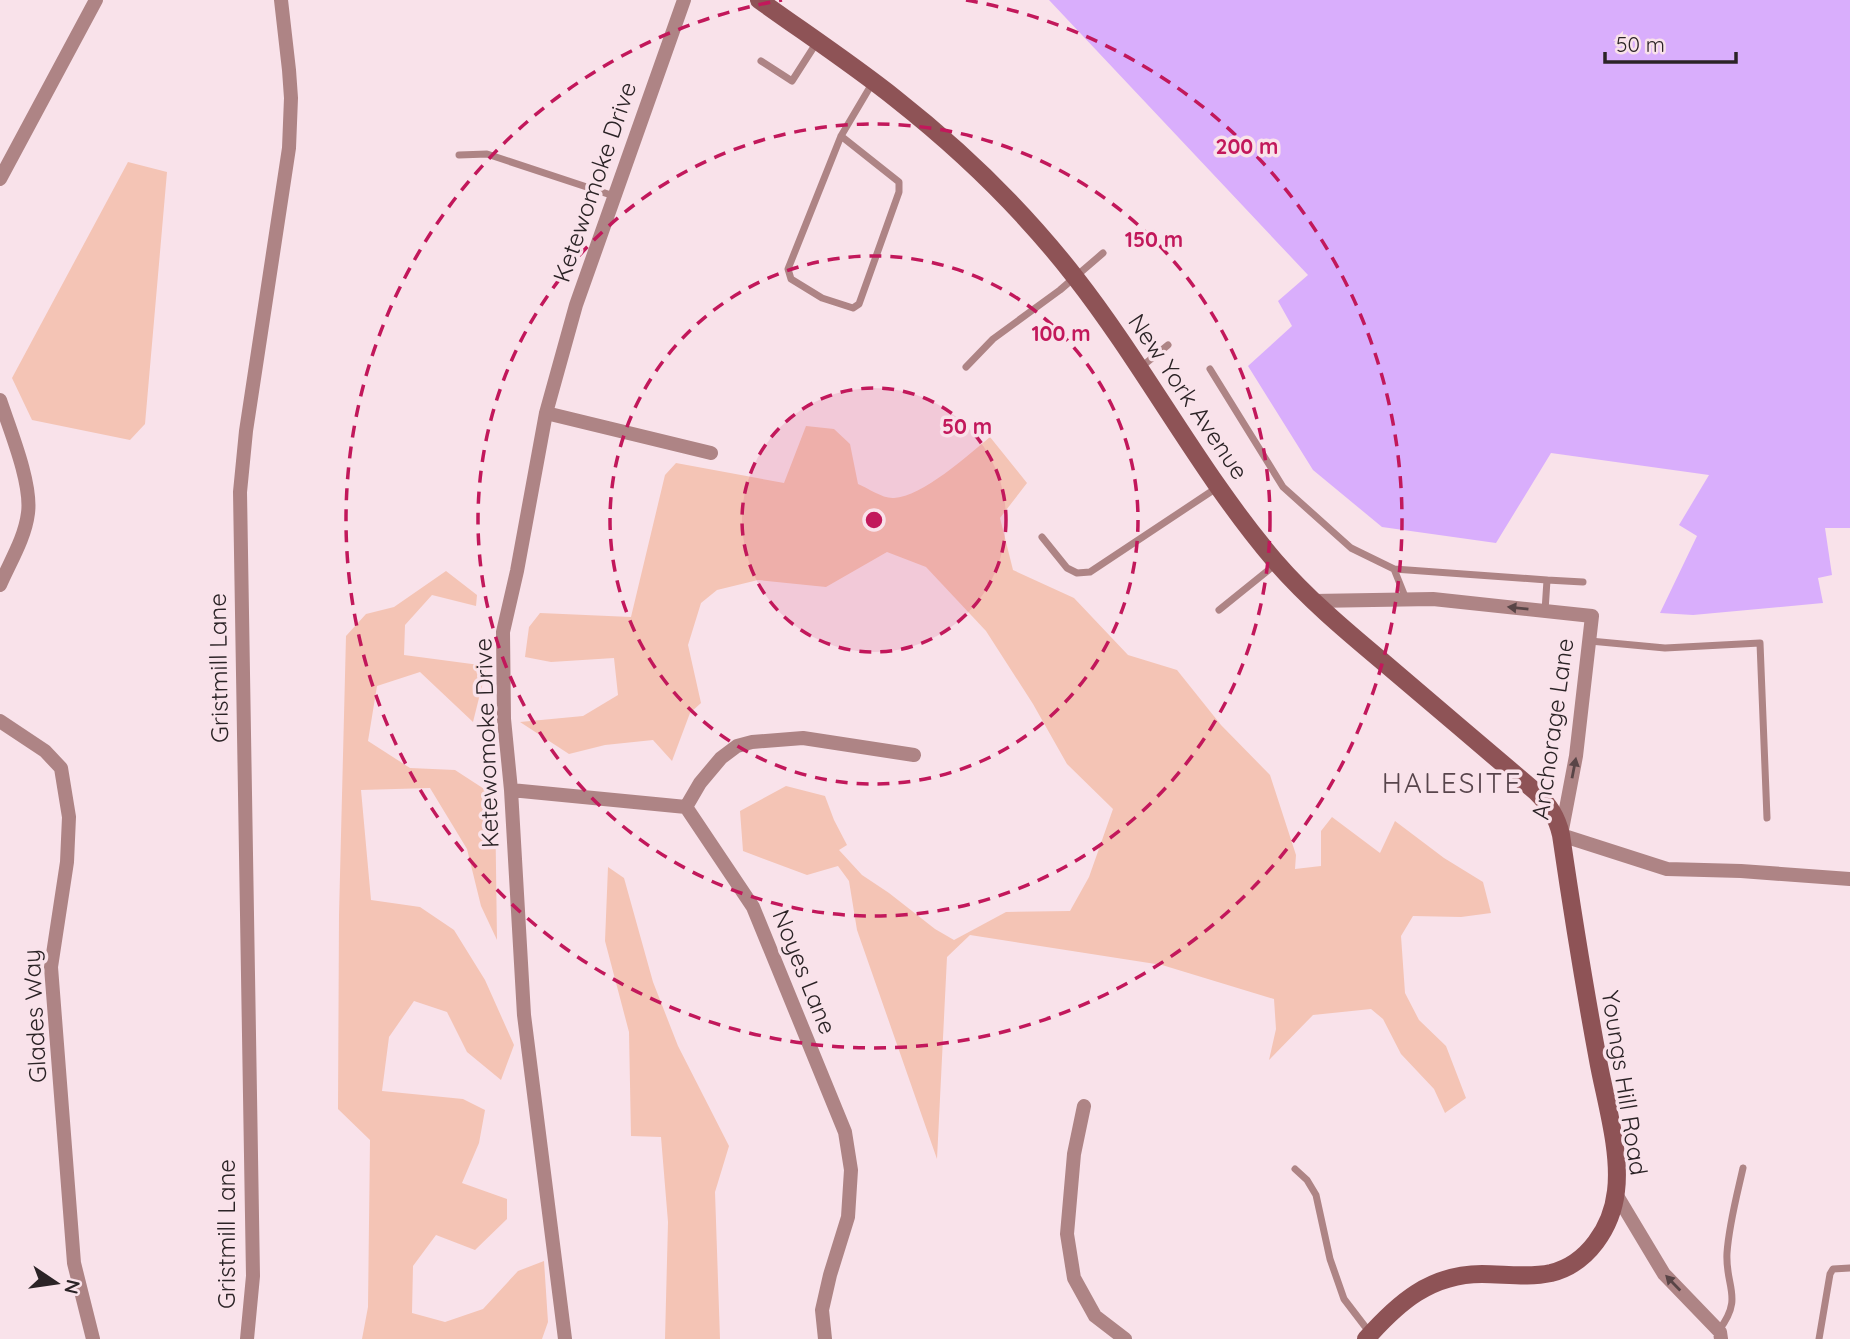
<svg xmlns="http://www.w3.org/2000/svg" width="1850" height="1339" font-family="Quicksand,sans-serif">
  <style>
    .green { fill: #f4c4b5 }
    .water { fill: #d9aefc }
    .lines { fill: none; stroke-linecap: round; stroke-linejoin: round }
    .lane { stroke: #ae8485; stroke-width: 7 }
    .street { stroke: #ae8485; stroke-width: 14 }
    .secondary { stroke: #8e5356; stroke-width: 18 }
    .oneway { fill: #594547 }
    .ring { fill: none; stroke: #c2185b; stroke-width: 3.5; stroke-dasharray: 12 9 }
    .labels { text-anchor: middle; stroke-width: 7; stroke-linejoin: round; paint-order: stroke }
    .street-label { font-size: 24px; fill: #2b2326; stroke: #f9e2ea }
    .quarter-label { font-size: 28px; letter-spacing: 2px; fill: #58454c; stroke: #f9e2ea }
    .centre { fill: #c2185b; stroke: #f9e2ea; stroke-width: 3.5 }
    .ring-label { font-size: 21px; text-anchor: middle; font-weight: bold; fill: #c2185b; stroke: #f9e2ea; stroke-width: 7; stroke-linejoin: round; paint-order: stroke }
  </style>
  <rect width="100%" height="100%" fill="#f9e2ea"/>
  <path class="green" d="M 128,162 L 167,172 L 145,424 L 130,440 L 32,420 L 12,378 Z
    M 806,426 L 834,429 L 850,444 L 858,484 C 868,488 883,499 894,498 C 922,497 968,455 990,437 L 1027,483 L 1000,518 L 1013,570 L 1074,598 L 1128,655 L 1177,670 L 1221,725 L 1270,775 L 1296,855 L 1295,869 L 1321,866 L 1321,831 L 1332,817 L 1380,853 L 1395,821 L 1444,858 L 1483,882 L 1491,913 L 1461,917 L 1413,916 L 1401,936 L 1405,993 L 1419,1020 L 1446,1046 L 1466,1098 L 1445,1113 L 1434,1089 L 1401,1054 L 1383,1019 L 1371,1009 L 1313,1015 L 1269,1060 L 1276,1029 L 1274,999 L 1162,965 L 970,935 L 947,957 L 937,1159 L 857,930 L 849,881 L 838,866 L 807,875 L 743,851 L 740,811 L 786,786 L 825,796 L 834,820 L 847,845 L 839,850 L 862,875 L 889,893 L 935,929 L 954,940 L 1006,912 L 1070,911 L 1089,877 L 1113,809 L 1067,764 L 1033,704 L 986,631 L 926,567 L 887,552 L 826,587 L 758,580 L 717,590 L 701,603 L 688,645 L 701,703 L 690,713 L 672,761 L 653,740 L 605,745 L 569,754 L 520,722 L 583,716 L 618,695 L 614,658 L 551,662 L 525,657 L 529,627 L 540,613 L 631,617 L 665,475 L 676,463 L 784,483 Z
    M 446,571 L 477,595 L 476,606 L 432,595 L 405,625 L 404,655 L 487,666 L 473,722 L 420,672 L 377,686 L 368,741 L 410,768 L 455,770 L 495,796 L 497,940 L 481,906 L 467,849 L 430,788 L 361,790 L 371,900 L 420,907 L 454,930 L 485,980 L 514,1045 L 501,1080 L 467,1052 L 447,1012 L 414,1001 L 389,1037 L 382,1091 L 463,1099 L 485,1110 L 479,1143 L 462,1183 L 507,1199 L 507,1219 L 475,1250 L 436,1235 L 413,1266 L 412,1313 L 445,1322 L 483,1309 L 518,1271 L 544,1261 L 548,1322 L 542,1339 L 362,1339 L 368,1307 L 370,1140 L 338,1109 L 339,915 L 346,636 L 366,614 L 394,607 Z
    M 608,867 L 624,878 L 653,982 L 678,1046 L 729,1146 L 715,1192 L 720,1339 L 665,1339 L 668,1222 L 661,1137 L 631,1136 L 629,1032 L 605,941 Z"/>
  <path class="water" d="M 1049,0 L 1850,0 L 1850,528 L 1825,528 L 1832,575 L 1818,578 L 1823,603 L 1693,615 L 1660,613 L 1697,536 L 1679,525 L 1709,475 L 1551,453 L 1496,543 L 1382,527 L 1313,470 L 1248,366 L 1292,326 L 1278,301 L 1308,275 Z"/>
  <g class="lines">
    <path class="lane" d="M 761,61 L 792,81 L 817,42
      M 841,136 L 899,182 L 899,192 L 859,304 L 853,308 L 822,298 L 791,279 L 788,269 L 841,136 L 873,82
      M 459,155 L 487,154 L 614,196
      M 966,367 L 993,339 L 1060,290 L 1103,253
      M 1140,368 L 1168,345
      M 1210,369 L 1283,487 L 1351,548 L 1394,569 L 1406,599
      M 1042,537 L 1067,568 L 1077,573 L 1090,572 L 1218,487
      M 1394,569 L 1547,580 L 1545,611
      M 1547,580 L 1583,582
      M 1219,610 L 1276,564
      M 1590,641 L 1665,648 L 1760,643 L 1767,818
      M 1295,1169 L 1307,1180 L 1316,1195 L 1330,1259 L 1344,1299 L 1370,1333
      M 1719,1330 C 1744,1297 1725,1287 1727,1253 C 1729,1224 1737,1195 1743,1168
      M 1819,1339 L 1830,1274 L 1833,1269 L 1850,1268"/>
    <path class="street" d="M 0,179 L 96,0
      M 0,400 C 10,430 32,483 28,513 C 25,538 10,562 0,585
      M 546,413 L 711,453
      M 1313,601 L 1433,599 L 1592,616 L 1576,756 L 1561,835 L 1667,869 L 1741,871 L 1850,879
      M 0,721 L 45,751 L 61,768 L 69,817 L 67,862 L 51,967 L 74,1263 L 93,1339
      M 511,790 L 686,807 L 753,907 L 845,1132 L 851,1170 L 848,1217 L 830,1275 L 822,1310 L 825,1339
      M 686,807 L 700,783 L 721,758 L 737,746 L 752,742 L 803,738 L 914,755
      M 1084,1106 L 1074,1154 L 1067,1234 L 1074,1278 L 1095,1316 L 1125,1339
      M 1616,1194 L 1664,1274 L 1720,1332 L 1721,1339
      M 247,1339 L 253,1276 L 240,492 L 246,431 L 289,148 L 291,98 L 289,70 L 281,0
      M 565,1339 L 524,1015 L 511,790 L 504,719 L 503,632 L 517,571 L 546,413 L 576,305 L 684,0"/>
    <path class="secondary" d="M 759,0 C 805,33 852,64 896,99 C 962,151 1023,210 1075,277 C 1146,368 1200,473 1275,561 C 1307,598 1345,630 1382,661 C 1433,705 1485,748 1536,792 C 1549,805 1557,817 1561,835 C 1572,910 1584,985 1598,1060 C 1605,1099 1621,1151 1616,1191 C 1612,1227 1588,1264 1551,1273 C 1528,1278 1505,1274 1482,1274 C 1430,1274 1398,1303 1366,1339"/>
  </g>
  <defs><path id="oneway-solid" d="M-6-.8H1V-3.2L6.5 0L1 3.2V.8H-6Z" transform="scale(1.75)"/></defs>
  <g class="oneway">
    <use href="#oneway-solid" transform="translate(1518 608) rotate(-174)"/>
    <use href="#oneway-solid" transform="translate(1574 768) rotate(-79)"/>
    <use href="#oneway-solid" transform="translate(1673 1283) rotate(-134)"/>
  </g>
  <circle cx="874" cy="520" r="132" fill="#c2185b" fill-opacity=".12"/>
  <g class="ring">
    <circle cx="874" cy="520" r="132"/>
    <circle cx="874" cy="520" r="264"/>
    <circle cx="874" cy="520" r="396"/>
    <path d="M966 0A528 528 0 1 1 782 0"/>
  </g>
  <g class="labels">
    <g class="street-label">
      <text transform="translate(595 182) rotate(-71)" y="8">Ketewomoke Drive</text>
      <text transform="translate(1188 397) rotate(56)" y="8">New York Avenue</text>
      <text transform="translate(219 668) rotate(-91)" y="8">Gristmill Lane</text>
      <text transform="translate(1553 729) rotate(-82)" y="8">Anchorage Lane</text>
      <text transform="translate(487 743) rotate(-92)" y="8">Ketewomoke Drive</text>
      <text transform="translate(804 972) rotate(68)" y="8">Noyes Lane</text>
      <text transform="translate(35 1016) rotate(-93)" y="8">Glades Way</text>
      <text transform="translate(1624 1083) rotate(81)" y="8">Youngs Hill Road</text>
      <text transform="translate(227 1234) rotate(-90)" y="8">Gristmill Lane</text>
    </g>
    <g class="quarter-label">
      <text x="1452" y="793">HALESITE</text>
    </g>
  </g>
  <circle cx="874" cy="520" r="10" class="centre"/>
  <g class="ring-label">
    <text x="1247" y="154">200 m</text>
    <text x="1154" y="247">150 m</text>
    <text x="1061" y="341">100 m</text>
    <text x="967" y="434">50 m</text>
  </g>
  <g transform="translate(56 1283) rotate(103)" stroke="#f9e2ea" stroke-width="5" paint-order="stroke">
  <path d="M0-5L12 26L0 18L-12 26Z" fill="#2b2326"/>
  <text y="-10" font-size="19" font-weight="bold" text-anchor="middle" fill="#2b2326">N</text>
  </g>
  <path d="M1605 52v10h131v-10" fill="none" stroke="#2b2326" stroke-width="3.5"/>
  <text x="1616" y="52" font-size="21" fill="#2b2326" stroke="#f9e2ea" stroke-width="5" paint-order="stroke">50 m</text>
</svg>
